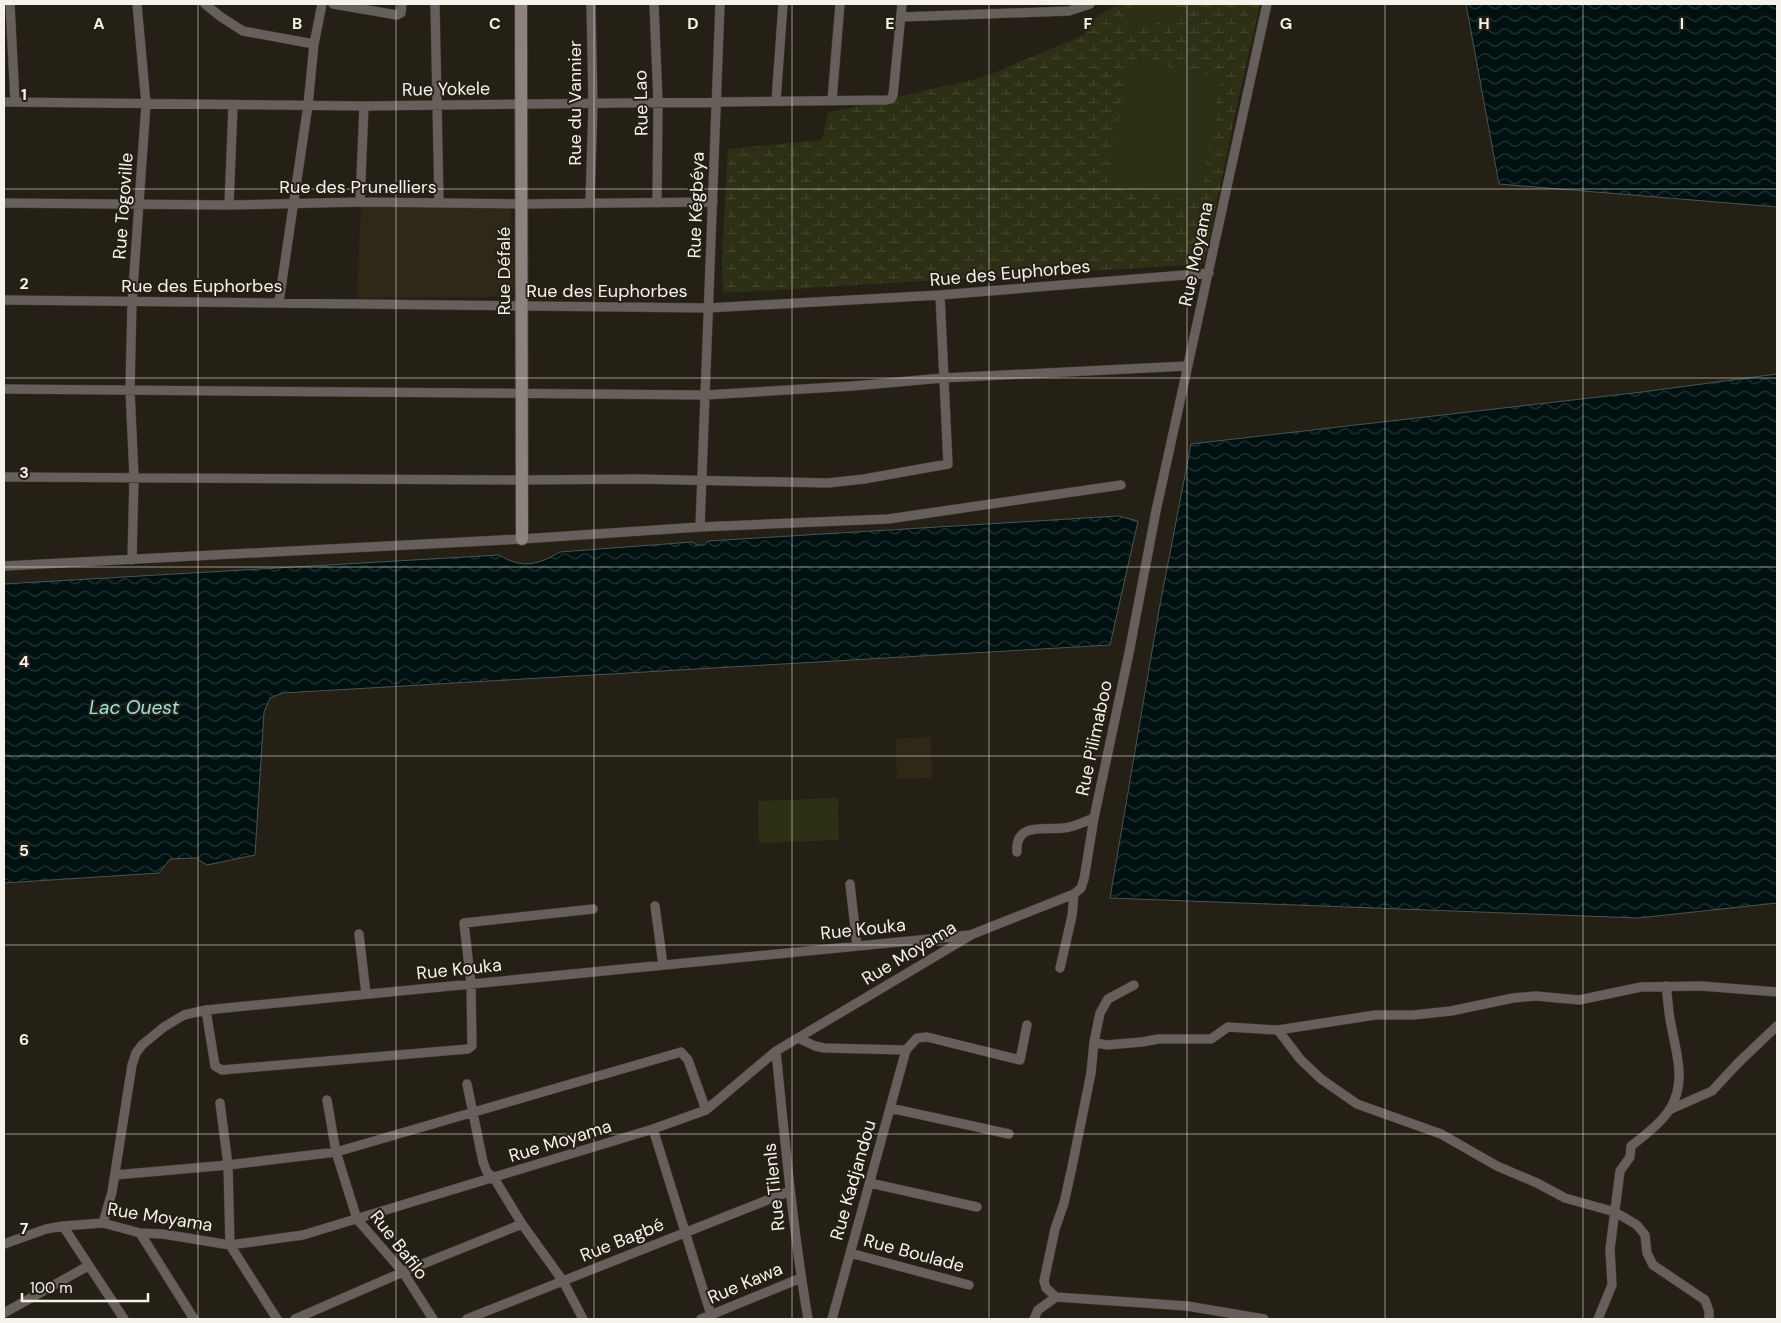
<svg xmlns="http://www.w3.org/2000/svg" width="1781" height="1323" font-family="'DM Sans',sans-serif">
  <style>
    .built { fill: #302816 }
    .wetland { fill: url(#wetland-marsh) }
    .park { fill: #2d3015 }
    .water { fill: url(#water-waves); stroke: #4a5452 }
    .lines { fill: none; stroke-linecap: round; stroke-linejoin: round }
    .street-casing { stroke: #423d33; stroke-width: 10 }
    .secondary-casing { stroke: #423d33; stroke-width: 14 }
    .street { stroke: #665f5c; stroke-width: 9 }
    .secondary { stroke: #8d827e; stroke-width: 12 }
    .grid { fill: none; stroke: #f5f2ea; stroke-width: 1; stroke-opacity: 0.55 }
    .labels { text-anchor: middle; stroke-width: 4; stroke-linejoin: round; paint-order: stroke }
    .street-label { font-size: 18px; fill: #f5f2ea; stroke: #252015 }
    .water-label { font-size: 19px; font-style: italic; fill: #96e3e3; stroke: #252015 }
    .grid-label { font-size: 16px; text-anchor: middle; font-weight: bold; fill: #f5f2ea; stroke: #252015; stroke-width: 4; stroke-linejoin: round; paint-order: stroke }
  </style>
  <defs>
    <pattern id="wetland-marsh" width="20" height="14" patternUnits="userSpaceOnUse" patternTransform="scale(1.25)"><rect width="20" height="14" fill="#2d3015"/><path d="M1 5h8M5 5V1M11 12h8M15 12V8" fill="none" stroke="#42442c"/></pattern>
    <pattern id="water-waves" width="16" height="10" patternUnits="userSpaceOnUse" patternTransform="scale(1.25)"><rect width="16" height="10" fill="#011"/><path d="M0 5q4-4 8 0t8 0" fill="none" stroke="#263434"/></pattern>
  </defs>
  <rect width="100%" height="100%" fill="#252015"/>
  <path class="built" d="M 361,204 L 511,208 L 514,291 L 509,297 L 357,298 Z
    M 931,737 L 932,778 L 897,779 L 895,739 Z"/>
  <path class="wetland" d="M 1117,4 L 1260,4 L 1238,101 L 1204,264 L 723,293 L 722,258 L 728,149 L 822,140 L 828,113 L 984,77 L 1084,35 L 1086,24 Z"/>
  <path class="park" d="M 1139,4 L 1174,4 L 1179,15 L 1132,32 L 1124,9 Z
    M 1129,60 L 1221,77 L 1199,202 L 1107,186 Z
    M 838,798 L 839,840 L 759,843 L 758,801 Z"/>
  <path class="water" d="M 1466,4 L 1777,4 L 1777,207 L 1499,184 Z
    M 1777,374 L 1777,903 L 1638,918 L 1110,898 L 1159,610 L 1191,444 L 1642,392 Z
    M 1118,516 L 1138,521 L 1110,645 L 283,693 L 270,698 L 264,712 L 255,855 L 207,865 L 196,858 L 170,859 L 159,873 L 4,883 L 4,584 L 499,555 C 522,569 538,565 560,552 L 692,542 L 697,545 L 704,545 L 708,541 Z"/>
  <g class="lines">
    <g class="street-casing">
      <path id="street" d="M 10,4 L 15,102
        M 205,4 L 221,17 L 243,31 L 314,44
        M 333,4 L 397,15 L 401,13 L 402,4
        M 435,4 L 439,202
        M 654,4 L 658,102 L 657,203
        M 901,17 L 1069,11 L 1090,4
        M 832,100 L 840,4
        M 776,101 L 783,4
        M 4,102 L 364,106 L 887,100 L 891,99 L 893,95 L 902,4
        M 360,202 L 364,106
        M 4,203 L 229,205 L 360,202 L 521,204 L 713,202
        M 590,203 L 593,105 L 591,4
        M 229,205 L 233,106
        M 4,300 L 708,308 L 940,295 L 1209,273
        M 279,302 L 308,105 L 314,44 L 322,4
        M 4,389 L 705,395 L 853,386 L 943,378 L 1187,366
        M 4,477 L 522,480 L 638,479 L 828,483 L 864,479 L 948,464 L 940,295
        M 700,527 L 720,4
        M 132,560 L 134,477 L 130,390 L 132,302 L 146,104 L 137,4
        M 4,566 L 522,539 L 700,527 L 888,519 L 1121,485
        M 1017,852 C 1015,822 1044,830 1064,828 C 1074,827 1084,822 1094,818
        M 850,884 L 857,946
        M 655,906 L 663,965
        M 359,934 L 366,994
        M 1060,968 L 1072,916 L 1074,894 L 1081,888 L 1084,879 L 1094,818 L 1129,653 L 1156,511 L 1267,4
        M 206,1010 L 215,1066 L 222,1070 L 468,1049 L 472,1046 L 471,984 L 464,923 L 593,909
        M 1278,1030 L 1375,1015 L 1413,1015 L 1451,1011 L 1513,998 L 1536,996 L 1579,1000 L 1641,987 L 1701,986 L 1777,992
        M 798,1038 L 815,1046 L 824,1048 L 906,1050
        M 1094,1042 L 1106,1045 L 1142,1042 L 1158,1039 L 1211,1039 L 1228,1027 L 1278,1030 L 1300,1059 L 1321,1079 L 1357,1104 L 1441,1134 L 1497,1166 L 1537,1183 L 1565,1198 L 1615,1212 L 1637,1225 L 1645,1235 L 1647,1253 L 1653,1265 L 1705,1300 L 1709,1311 L 1709,1319
        M 776,1051 C 785,1141 793,1231 808,1319
        M 467,1084 L 483,1162 L 487,1172 L 494,1178 L 522,1224 L 563,1281 L 583,1319
        M 327,1100 L 336,1152 L 357,1219 L 403,1272 L 433,1319
        M 220,1103 L 228,1165 L 230,1245 L 277,1319
        M 890,1108 L 1009,1134
        M 1669,1110 L 1712,1091 L 1738,1063 L 1777,1026
        M 653,1129 L 711,1315
        M 115,1175 L 228,1165 L 336,1152 L 681,1052 L 688,1060 L 706,1110
        M 870,1183 L 977,1207
        M 103,1223 L 112,1192 L 132,1065 L 136,1053 L 142,1045 L 164,1027 L 184,1015 L 206,1010 L 970,935
        M 63,1226 L 124,1319
        M 140,1233 L 194,1319
        M 4,1244 L 46,1229 L 63,1226 L 103,1223 L 140,1233 L 163,1234 L 230,1245 L 303,1235 L 653,1129 L 706,1110 L 776,1051 L 973,934 L 1074,894
        M 850,1253 L 969,1285
        M 1056,1297 L 1187,1306 L 1264,1319
        M 4,1313 L 88,1266
        M 295,1319 L 403,1272 L 522,1224
        M 467,1319 L 790,1191
        M 701,1319 L 801,1278
        M 832,1319 L 906,1050 L 917,1038 L 927,1037 L 1020,1060 L 1027,1025
        M 1034,1319 L 1038,1310 L 1056,1297 L 1046,1288 L 1044,1281 L 1055,1229 L 1064,1203 L 1072,1167 L 1091,1073 L 1094,1042 L 1100,1013 L 1108,999 L 1134,985
        M 1598,1319 L 1612,1285 L 1610,1249 L 1620,1171 L 1630,1157 L 1631,1146 C 1643,1137 1662,1122 1670,1109 C 1687,1081 1676,1053 1671,1024 C 1668,1011 1668,998 1666,986"/>
    </g>
    <g class="secondary-casing">
      <path id="secondary" d="M 521,4 L 522,539"/>
    </g>
    <use href="#street" class="street"/>
    <use href="#secondary" class="secondary"/>
  </g>
  <path class="grid" d="M 198,4 L 198,1319M 396,4 L 396,1319M 594,4 L 594,1319M 792,4 L 792,1319M 989,4 L 989,1319M 1187,4 L 1187,1319M 1385,4 L 1385,1319M 1583,4 L 1583,1319M 4,189 L 1777,189M 4,378 L 1777,378M 4,567 L 1777,567M 4,756 L 1777,756M 4,945 L 1777,945M 4,1134 L 1777,1134"/>
  <g class="labels">
    <g class="street-label">
      <text transform="translate(446 89) rotate(-1)" y="6">Rue Yokele</text>
      <text transform="translate(575 103) rotate(-90)" y="6">Rue du Vannier</text>
      <text transform="translate(641 103) rotate(-91)" y="6">Rue Lao</text>
      <text x="358" y="193">Rue des Prunelliers</text>
      <text transform="translate(696 205) rotate(-88)" y="6">Rue Kégbéya</text>
      <text transform="translate(123 206) rotate(-86)" y="6">Rue Togoville</text>
      <text transform="translate(1196 254) rotate(-78)" y="6">Rue Moyama</text>
      <text transform="translate(504 271) rotate(-90)" y="6">Rue Défalé</text>
      <text transform="translate(1010 273) rotate(-5)" y="6">Rue des Euphorbes</text>
      <text x="202" y="292">Rue des Euphorbes</text>
      <text x="607" y="297">Rue des Euphorbes</text>
      <text transform="translate(1094 738) rotate(-78)" y="6">Rue Pilimaboo</text>
      <text transform="translate(863 929) rotate(-6)" y="6">Rue Kouka</text>
      <text transform="translate(909 953) rotate(-31)" y="6">Rue Moyama</text>
      <text transform="translate(459 969) rotate(-6)" y="6">Rue Kouka</text>
      <text transform="translate(560 1141) rotate(-17)" y="6">Rue Moyama</text>
      <text transform="translate(853 1180) rotate(-74)" y="6">Rue Kadjandou</text>
      <text transform="translate(774 1187) rotate(-96)" y="6">Rue Tilenls</text>
      <text transform="translate(160 1217) rotate(9)" y="6">Rue Moyama</text>
      <text transform="translate(622 1240) rotate(-22)" y="6">Rue Bagbé</text>
      <text transform="translate(399 1245) rotate(52)" y="6">Rue Bafilo</text>
      <text transform="translate(914 1253) rotate(15)" y="6">Rue Boulade</text>
      <text transform="translate(745 1283) rotate(-23)" y="6">Rue Kawa</text>
    </g>
    <g class="water-label">
      <text x="134" y="714">Lac Ouest</text>
    </g>
  </g>
  <g class="grid-label">
    <text x="99" y="29">A</text>
    <text x="297" y="29">B</text>
    <text x="495" y="29">C</text>
    <text x="693" y="29">D</text>
    <text x="890" y="29">E</text>
    <text x="1088" y="29">F</text>
    <text x="1286" y="29">G</text>
    <text x="1484" y="29">H</text>
    <text x="1682" y="29">I</text>
    <text x="24" y="100">1</text>
    <text x="24" y="289">2</text>
    <text x="24" y="478">3</text>
    <text x="24" y="667">4</text>
    <text x="24" y="856">5</text>
    <text x="24" y="1045">6</text>
    <text x="24" y="1234">7</text>
  </g>
  <rect width="1781" height="1323" fill="none" stroke="#f5f2ea" stroke-width="10"/>
  <path d="M22 1293v8h126v-8" fill="none" stroke="#f5f2ea" stroke-width="2.5"/>
  <text x="30" y="1293" font-size="15" fill="#f5f2ea" stroke="#252015" stroke-width="4" paint-order="stroke">100 m</text>
</svg>
